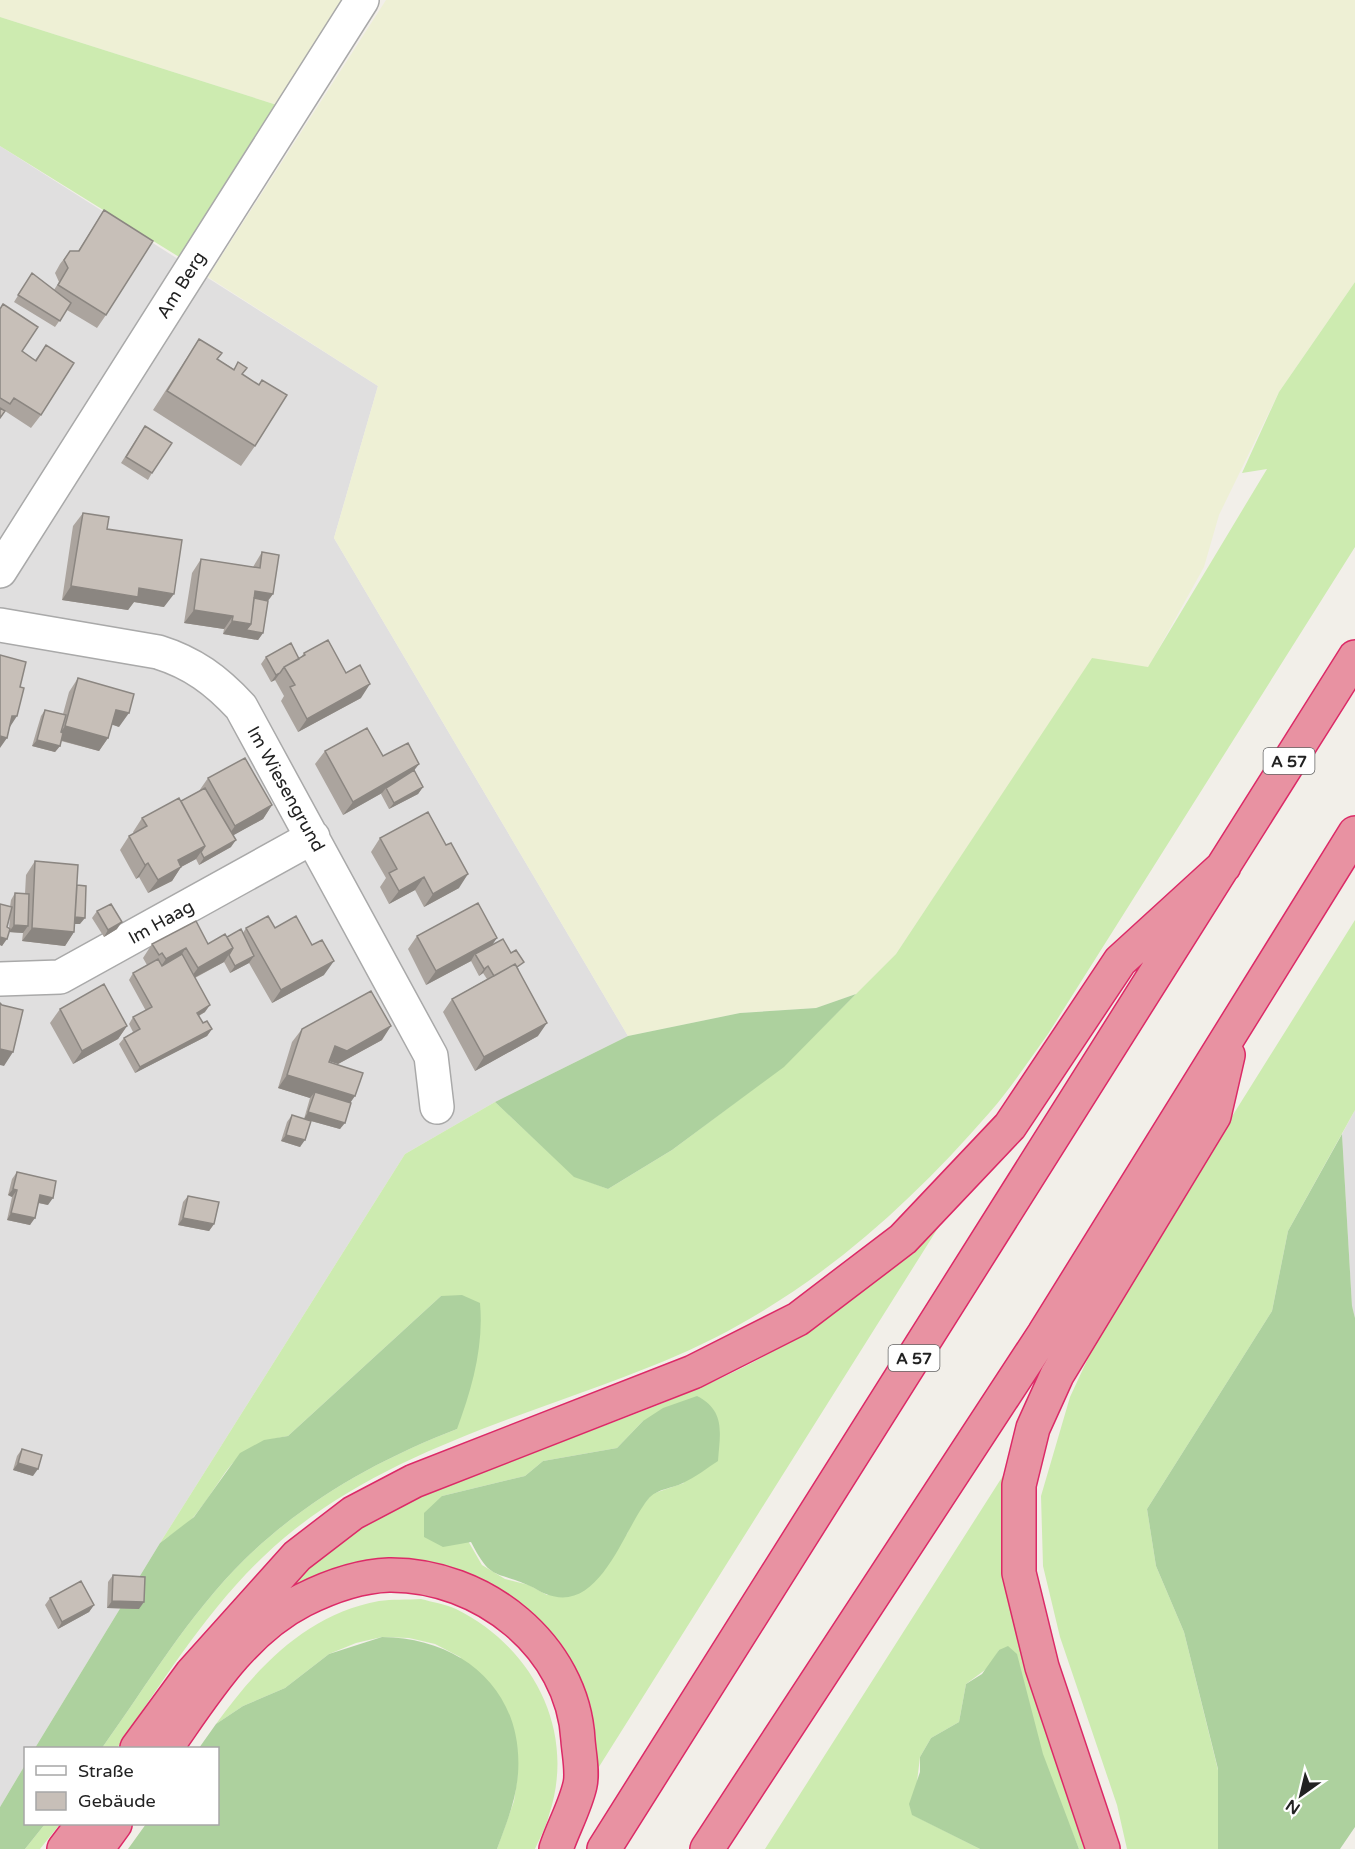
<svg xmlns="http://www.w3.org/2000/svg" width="1355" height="1849" font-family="'Varela Round',sans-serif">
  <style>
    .residential { fill: #e0dfdf }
    .farmland { fill: #eef0d5 }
    .grass { fill: #cdebb0; fill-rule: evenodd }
    .forest { fill: #add19e }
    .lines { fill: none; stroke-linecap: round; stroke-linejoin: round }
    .street-casing { stroke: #a9a9a9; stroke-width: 36 }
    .highway-casing { stroke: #dc2a67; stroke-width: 36 }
    .street { stroke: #fff; stroke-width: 33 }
    .highway { stroke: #e892a2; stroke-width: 33 }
    .wall { fill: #aba49e; fill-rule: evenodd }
    .shaded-wall { fill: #8b8681 }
    .building { fill: #c7bfb8; stroke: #8b8681; stroke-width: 1.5 }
    .labels { text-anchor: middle; stroke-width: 4.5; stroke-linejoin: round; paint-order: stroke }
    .shield { fill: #fff; stroke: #646464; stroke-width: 1.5 }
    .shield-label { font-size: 16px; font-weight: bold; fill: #222 }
    .street-label { font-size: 18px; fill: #222; stroke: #fff }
  </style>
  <rect width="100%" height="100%" fill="#f2efe9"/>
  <path class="residential" d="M 0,146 L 378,386 L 334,538 L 628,1036 L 495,1102 L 405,1154 L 160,1543 L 35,1748 L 26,1748 L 25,1765 L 0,1807 Z
    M 1355,1110 L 1355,1318 L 1352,1307 L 1342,1134 Z"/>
  <path class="farmland" d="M 0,0 L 346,0 L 280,106 L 0,17 Z
    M 386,0 L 1355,0 L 1355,282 L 1279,392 L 1219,515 L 1204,567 L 1148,668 L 1092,659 L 896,954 L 856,994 L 816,1008 L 740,1013 L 628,1036 L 334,538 L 378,386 L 208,277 Z"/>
  <path class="grass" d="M 0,17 L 280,106 L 184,260 L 0,146 Z
    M 1355,282 L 1355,547 L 1048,1034 C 1029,1060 1011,1088 990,1112 C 898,1218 794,1308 662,1362 C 537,1413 403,1445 295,1529 C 220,1588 170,1671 117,1748 L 102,1748 C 147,1685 189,1614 245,1559 C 306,1500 377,1460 457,1429 L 441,1296 L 288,1436 C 231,1445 229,1473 196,1514 C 187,1526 171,1534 160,1543 L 405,1154 L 495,1102 L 574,1176 L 608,1189 L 672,1150 L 784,1066 L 896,954 L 1092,658 L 1148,667 L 1267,469 L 1242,473 L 1279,392 Z
    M 1355,920 L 1355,1110 L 1288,1231 L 1272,1311 L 1147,1509 L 1156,1566 L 1184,1632 L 1218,1770 L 1218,1849 L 1127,1849 L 1117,1805 L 1060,1637 L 1043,1566 L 1041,1496 L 1070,1397 L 1109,1313 Z
    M 936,1223 L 938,1228 L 597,1770 C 596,1746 596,1721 588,1698 C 555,1604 464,1550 366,1562 C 334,1566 306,1582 277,1596 C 296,1579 314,1560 334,1544 C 378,1510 434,1490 484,1471 C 559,1442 635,1416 708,1384 C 794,1346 872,1291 936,1223 ZM 643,1421 L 684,1483 L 652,1494 L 635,1515 L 627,1534 L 547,1595 L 529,1585 L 505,1579 L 482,1565 L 442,1496 L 525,1476 L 543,1461 L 617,1448 Z
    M 1013,1460 L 1089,1849 L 1079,1849 L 999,1650 L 989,1667 L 966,1684 L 959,1722 L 931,1738 L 920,1757 L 913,1815 L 980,1849 L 765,1849 Z
    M 421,1599 C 432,1602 445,1604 456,1609 C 533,1647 577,1731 549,1815 C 546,1827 540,1838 535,1849 L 497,1849 L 514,1801 L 518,1773 L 517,1745 L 460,1657 L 435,1644 L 409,1638 L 382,1637 L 356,1643 L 329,1654 L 285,1688 L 243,1706 L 216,1724 C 257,1667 307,1614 379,1601 C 392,1599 407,1600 421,1599 Z
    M 45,1824 L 60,1824 L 40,1849 L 25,1849 Z"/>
  <path class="forest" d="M 856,994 L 784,1067 L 672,1150 L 608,1189 L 574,1177 L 495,1102 L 628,1036 L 740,1013 L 816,1008 Z
    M 1342,1134 L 1352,1306 L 1355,1318 L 1355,1827 L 1340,1849 L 1218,1849 L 1218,1769 L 1184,1632 L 1156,1566 L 1147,1509 L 1272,1311 L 1288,1231 Z
    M 462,1295 L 480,1303 C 484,1346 472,1389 457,1429 C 377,1460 306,1500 245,1559 C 189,1614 147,1685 102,1748 L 35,1748 L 160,1543 L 194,1517 L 240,1453 L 264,1440 L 288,1436 L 441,1296 Z
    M 697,1396 C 726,1411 720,1433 718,1461 C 707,1468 696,1477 683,1483 C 673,1488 658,1489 650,1497 C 624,1526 601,1616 546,1594 C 540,1592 535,1588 530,1586 C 494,1570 491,1581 471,1542 L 443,1547 L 424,1537 L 424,1513 L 442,1496 L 525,1476 L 543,1461 L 617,1448 L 643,1421 L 663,1408 Z
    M 382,1637 C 462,1638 524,1690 518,1774 C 516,1801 506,1824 497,1849 L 128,1849 L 146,1824 L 218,1824 L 218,1748 L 199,1748 L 216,1724 L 243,1706 L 285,1688 L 329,1654 Z
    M 1008,1646 L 1017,1654 L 1043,1754 L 1079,1849 L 980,1849 L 912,1815 L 909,1804 L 920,1772 L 920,1757 L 931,1738 L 959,1722 L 966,1684 L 982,1674 L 999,1650 Z
    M 25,1765 L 26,1824 L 45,1824 L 25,1849 L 0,1849 L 0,1807 Z"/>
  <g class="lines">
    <g class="street-casing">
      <path id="street" d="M 0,571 L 362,0
        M 0,625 L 158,652 C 193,663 216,680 241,707 L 431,1056 L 437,1107
        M 0,979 L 60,977 L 313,837"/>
    </g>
    <g class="highway-casing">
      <path id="highway" d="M 137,1748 L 192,1673 L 297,1556 L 353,1513 L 414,1481 L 693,1372 L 798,1319 L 903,1239 L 1010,1126 L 1120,961 L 1224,866
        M 166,1748 C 204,1694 242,1631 303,1600 C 329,1587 360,1576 389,1575 C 482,1574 573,1646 578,1740 C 579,1754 583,1772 580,1785 C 575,1807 563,1828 556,1849
        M 64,1849 L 83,1824
        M 97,1849 L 115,1824
        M 604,1849 L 1355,657
        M 707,1849 L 1044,1334 L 1355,833
        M 1103,1849 L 1042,1667 L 1019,1573 L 1019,1485 L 1033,1428 L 1057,1375 L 1214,1116 L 1228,1055"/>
    </g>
    <use href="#street" class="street"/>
    <use href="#highway" class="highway"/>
  </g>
  <path class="wall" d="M 104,210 L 106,315 L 97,328 L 67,310 L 55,327 L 14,302 L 32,273 L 54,290 L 59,282 L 55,273 L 60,264 L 70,251 L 78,251 Z
    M 0,309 L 22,351 L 35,360 L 46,345 L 41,415 L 31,428 L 5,411 L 0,418 Z
    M 199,339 L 217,359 L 234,369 L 238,362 L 242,374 L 255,446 L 241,466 L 153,410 L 186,359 Z
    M 140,433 L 152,473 L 148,480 L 121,463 Z
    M 83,513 L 107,529 L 164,607 L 134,602 L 128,610 L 62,600 L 73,526 Z
    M 262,552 L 273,594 L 268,601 L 263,633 L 258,640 L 223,634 L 224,629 L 184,623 L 192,573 L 201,559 L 253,567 Z
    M 304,653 L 361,698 L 298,732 L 281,701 L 284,696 L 275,680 L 271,682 L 261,664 L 266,657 L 299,659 L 301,657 Z
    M 78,678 L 119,727 L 112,724 L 108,738 L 99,751 L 61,741 L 60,746 L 55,752 L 32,746 L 41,716 L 45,710 L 63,714 L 69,692 Z
    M 325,751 L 383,756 L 419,764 L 414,770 L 423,787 L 418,794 L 389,809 L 381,794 L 382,793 L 343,815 L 315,764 Z
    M 208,778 L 272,805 L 263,819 L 233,835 L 231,847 L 199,865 L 196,859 L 181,867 L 172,881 L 148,893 L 139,877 L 136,879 L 120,850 L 129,836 L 134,834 L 133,832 L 142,818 L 181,801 L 199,791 Z
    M 380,838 L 459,888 L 424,907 L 415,890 L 389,904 L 380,887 L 386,878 L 371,852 Z
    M 35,861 L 77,885 L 80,924 L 74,924 L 74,932 L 65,946 L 22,941 L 23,933 L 9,932 L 2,946 L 0,945 L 0,904 L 10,907 L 11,900 L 15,893 L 25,894 L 26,875 ZM 10,917 L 9,928 L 7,927 Z
    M 97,911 L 117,929 L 104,937 L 92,918 Z
    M 246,928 L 275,928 L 324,975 L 272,1003 L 249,963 L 230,973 L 224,962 L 195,978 L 205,1012 L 199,1016 L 203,1023 L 212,1029 L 207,1036 L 135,1073 L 119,1044 L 124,1038 L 133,1032 L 129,1024 L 133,1017 L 146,1011 L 129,980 L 133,973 L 147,965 L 143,958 L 152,944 L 208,944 L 243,933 Z
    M 417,936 L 493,944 L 519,969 L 518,970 L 538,1036 L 475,1071 L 443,1012 L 452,999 L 487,979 L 483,973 L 479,976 L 471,961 L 426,985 L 408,949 Z
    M 60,1009 L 127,1026 L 118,1039 L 73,1064 L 50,1023 Z
    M 302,1029 L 382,1040 L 338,1064 L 330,1061 L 329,1062 L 351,1103 L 340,1129 L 311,1121 L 300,1147 L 281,1141 L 287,1122 L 292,1115 L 304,1119 L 310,1098 L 278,1088 L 292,1042 Z
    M 17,1172 L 48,1205 L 38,1203 L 30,1225 L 7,1220 L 12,1197 L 8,1195 L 12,1179 Z
    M 188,1196 L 214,1224 L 209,1231 L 178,1225 L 183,1202 Z
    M 22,1449 L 33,1476 L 13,1470 L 17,1456 Z
    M 113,1575 L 139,1609 L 107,1608 L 108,1582 Z
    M 50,1598 L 94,1605 L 89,1612 L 58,1629 L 45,1605 Z"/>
  <path class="shaded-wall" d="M 71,586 L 139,588 L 174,594 L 164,607 L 134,602 L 128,610 L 62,600 Z
    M 255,591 L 273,594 L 263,607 L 250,605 Z
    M 194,610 L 233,616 L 224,629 L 184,623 Z
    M 232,621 L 251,624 L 263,633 L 258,640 L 223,634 Z
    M 280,673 L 275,680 L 271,682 L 276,675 Z
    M 370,684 L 361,698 L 298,732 L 307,719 Z
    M 116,710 L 129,713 L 119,727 L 107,723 Z
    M 12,716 L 17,716 L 8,730 Z
    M 65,726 L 108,738 L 99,751 L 56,739 Z
    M 0,736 L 7,738 L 0,748 Z
    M 37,740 L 60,746 L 55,752 L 32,746 Z
    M 419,764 L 409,777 L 386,788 L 382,793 L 343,815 L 353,802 Z
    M 423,787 L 418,794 L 389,809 L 394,803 Z
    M 272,805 L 263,819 L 225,840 L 235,826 Z
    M 236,840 L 231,847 L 199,865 L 204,858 Z
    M 205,846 L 196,859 L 168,874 L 178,860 Z
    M 148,863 L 139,877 L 136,879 L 145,865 Z
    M 181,867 L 172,881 L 148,893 L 158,880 Z
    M 468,874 L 459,888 L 424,907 L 433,894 Z
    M 424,877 L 415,890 L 389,904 L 399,891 Z
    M 70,917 L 85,918 L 80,924 L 66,924 Z
    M 122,922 L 117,929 L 104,937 L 108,930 Z
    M 14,925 L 28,926 L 23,933 L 9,932 Z
    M 32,928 L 74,932 L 65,946 L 22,941 Z
    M 0,937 L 7,939 L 2,946 L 0,945 Z
    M 497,938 L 488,951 L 475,954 L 471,961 L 426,985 L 436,971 Z
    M 186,948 L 177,961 L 157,972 L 166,959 Z
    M 233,948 L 224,962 L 188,981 L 198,968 Z
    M 254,956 L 249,963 L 230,973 L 235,966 Z
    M 334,961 L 324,975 L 272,1003 L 281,990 Z
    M 488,966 L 483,973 L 479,976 L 484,969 Z
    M 210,1005 L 205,1012 L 192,1019 L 197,1013 Z
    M 547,1023 L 538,1036 L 475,1071 L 484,1057 Z
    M 127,1026 L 118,1039 L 73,1064 L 82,1051 Z
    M 391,1026 L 382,1040 L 338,1064 L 325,1060 L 335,1046 Z
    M 212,1029 L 207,1036 L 135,1073 L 140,1067 Z
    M 0,1049 L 13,1052 L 4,1066 L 0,1065 Z
    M 287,1075 L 355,1096 L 346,1109 L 315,1092 L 310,1098 L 278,1088 Z
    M 308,1112 L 345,1123 L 340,1129 L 304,1119 Z
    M 286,1135 L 305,1140 L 300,1147 L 281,1141 Z
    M 13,1189 L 17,1190 L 12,1197 L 8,1195 Z
    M 40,1195 L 53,1198 L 48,1205 L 35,1202 Z
    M 11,1213 L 35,1218 L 30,1225 L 7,1220 Z
    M 183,1218 L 214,1224 L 209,1231 L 178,1225 Z
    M 18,1463 L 38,1469 L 33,1476 L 13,1470 Z
    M 112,1601 L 144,1602 L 139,1609 L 107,1608 Z
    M 94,1605 L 89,1612 L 58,1629 L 62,1622 Z"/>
  <path class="building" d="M 104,210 L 153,241 L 106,315 L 58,285 L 68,268 L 64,260 L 70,251 L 79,251 Z
    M 32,273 L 71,303 L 60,321 L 18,295 Z
    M 3,304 L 38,327 L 22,351 L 36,361 L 46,345 L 74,363 L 41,415 L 14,398 L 10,404 L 0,398 L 0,309 Z
    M 199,339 L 222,353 L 217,359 L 234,370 L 238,362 L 247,368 L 242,374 L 259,385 L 262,380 L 287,395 L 255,446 L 167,391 Z
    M 0,408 L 5,411 L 0,418 Z
    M 145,426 L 172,443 L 152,473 L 126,457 Z
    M 83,513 L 109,517 L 107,529 L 182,540 L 174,594 L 139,588 L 138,597 L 71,586 Z
    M 262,552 L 279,555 L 273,594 L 255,591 L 251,624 L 232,621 L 233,616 L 194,610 L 201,559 L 260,568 Z
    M 254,598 L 268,601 L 263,633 L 246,630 L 251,624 Z
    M 328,640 L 346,673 L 360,665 L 370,684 L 307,719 L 290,687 L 295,685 L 284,667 L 305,655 L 304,653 Z
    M 291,643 L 299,659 L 284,667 L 280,673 L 276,675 L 266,657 Z
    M 0,655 L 26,662 L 20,687 L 24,688 L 17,716 L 12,716 L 7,738 L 0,736 Z
    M 78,678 L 134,694 L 129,713 L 116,710 L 108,738 L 65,726 Z
    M 45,710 L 66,715 L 61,732 L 63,733 L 60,746 L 37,740 Z
    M 367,728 L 383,756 L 408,743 L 419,764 L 353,802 L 325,751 Z
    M 245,758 L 272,805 L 235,826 L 208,778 Z
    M 414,770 L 423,787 L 394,803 L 386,788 Z
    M 205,788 L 236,840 L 204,858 L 201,852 L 205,846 L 181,801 Z
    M 179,798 L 205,846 L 178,860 L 181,867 L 158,880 L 148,863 L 145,865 L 129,836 L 147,826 L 142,818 Z
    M 428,812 L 446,845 L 451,843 L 468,874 L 433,894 L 424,877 L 399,891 L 389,873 L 397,869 L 380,838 Z
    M 35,861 L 78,865 L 74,932 L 32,928 Z
    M 77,885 L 86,886 L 85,918 L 75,917 Z
    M 15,893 L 29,894 L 28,926 L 14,925 Z
    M 478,903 L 497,938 L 436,971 L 417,936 Z
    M 0,904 L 12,907 L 7,927 L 10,929 L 7,939 L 0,937 Z
    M 111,904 L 122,922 L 108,930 L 97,911 Z
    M 268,916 L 275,928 L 296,916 L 312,945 L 322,940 L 334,961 L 281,990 L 246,928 Z
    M 196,921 L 208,944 L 225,934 L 233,948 L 198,968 L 186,948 L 166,959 L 162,953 L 159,955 L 152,944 Z
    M 241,929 L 254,956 L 235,966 L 229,955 L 233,948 L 227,937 Z
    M 503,939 L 511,953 L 516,950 L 524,962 L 517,967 L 515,964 L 494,976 L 488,966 L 484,969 L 475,954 Z
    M 182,954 L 210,1005 L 197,1013 L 203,1023 L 207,1021 L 212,1029 L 140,1067 L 124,1038 L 140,1029 L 133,1017 L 152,1007 L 133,973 L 158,959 L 162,966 Z
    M 515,964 L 547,1023 L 484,1057 L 452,999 Z
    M 104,984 L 127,1026 L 82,1051 L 60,1009 Z
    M 371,991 L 391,1026 L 347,1051 L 335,1046 L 329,1062 L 363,1073 L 355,1096 L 287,1075 L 302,1029 Z
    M 0,1003 L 2,1005 L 23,1010 L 13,1052 L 0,1049 Z
    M 315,1092 L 351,1103 L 345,1123 L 308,1112 Z
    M 292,1115 L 311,1121 L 305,1140 L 286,1135 Z
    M 17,1172 L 56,1181 L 53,1198 L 40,1195 L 35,1218 L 11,1213 L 17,1190 L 13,1189 Z
    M 188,1196 L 219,1202 L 214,1224 L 183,1218 Z
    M 22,1449 L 42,1455 L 38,1469 L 18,1463 Z
    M 113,1575 L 145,1577 L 144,1602 L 112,1601 Z
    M 81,1581 L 94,1605 L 62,1622 L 50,1598 Z"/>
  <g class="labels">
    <g class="shield">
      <rect x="1263.5" y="748" width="51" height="26" rx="4.5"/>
      <rect x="888.5" y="1345" width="51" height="26" rx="4.5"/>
    </g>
    <g class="shield-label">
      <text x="1289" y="767">A 57</text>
      <text x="914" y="1364">A 57</text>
    </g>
    <g class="street-label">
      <text transform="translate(181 285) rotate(-58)" y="6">Am Berg</text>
      <text transform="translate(286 789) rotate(61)" y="6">Im Wiesengrund</text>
      <text transform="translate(161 922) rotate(-29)" y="6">Im Haag</text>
    </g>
  </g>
  <rect x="24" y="1747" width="195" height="78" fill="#ffffff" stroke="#a7a7a7" stroke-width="1.5"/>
  <rect x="36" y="1766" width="30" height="9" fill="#ffffff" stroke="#a7a7a7" stroke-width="1.5"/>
  <text x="78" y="1777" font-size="18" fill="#222222">Straße</text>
  <rect x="36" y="1792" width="30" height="18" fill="#c7bfb8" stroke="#a7a7a7" stroke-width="1.5"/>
  <text x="78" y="1807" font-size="18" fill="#222222">Gebäude</text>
  <g transform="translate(1301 1795) rotate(214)" stroke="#ffffff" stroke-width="4.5" paint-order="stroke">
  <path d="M0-4.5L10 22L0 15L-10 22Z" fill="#222222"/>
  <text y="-9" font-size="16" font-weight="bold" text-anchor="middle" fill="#222222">N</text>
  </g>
</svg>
